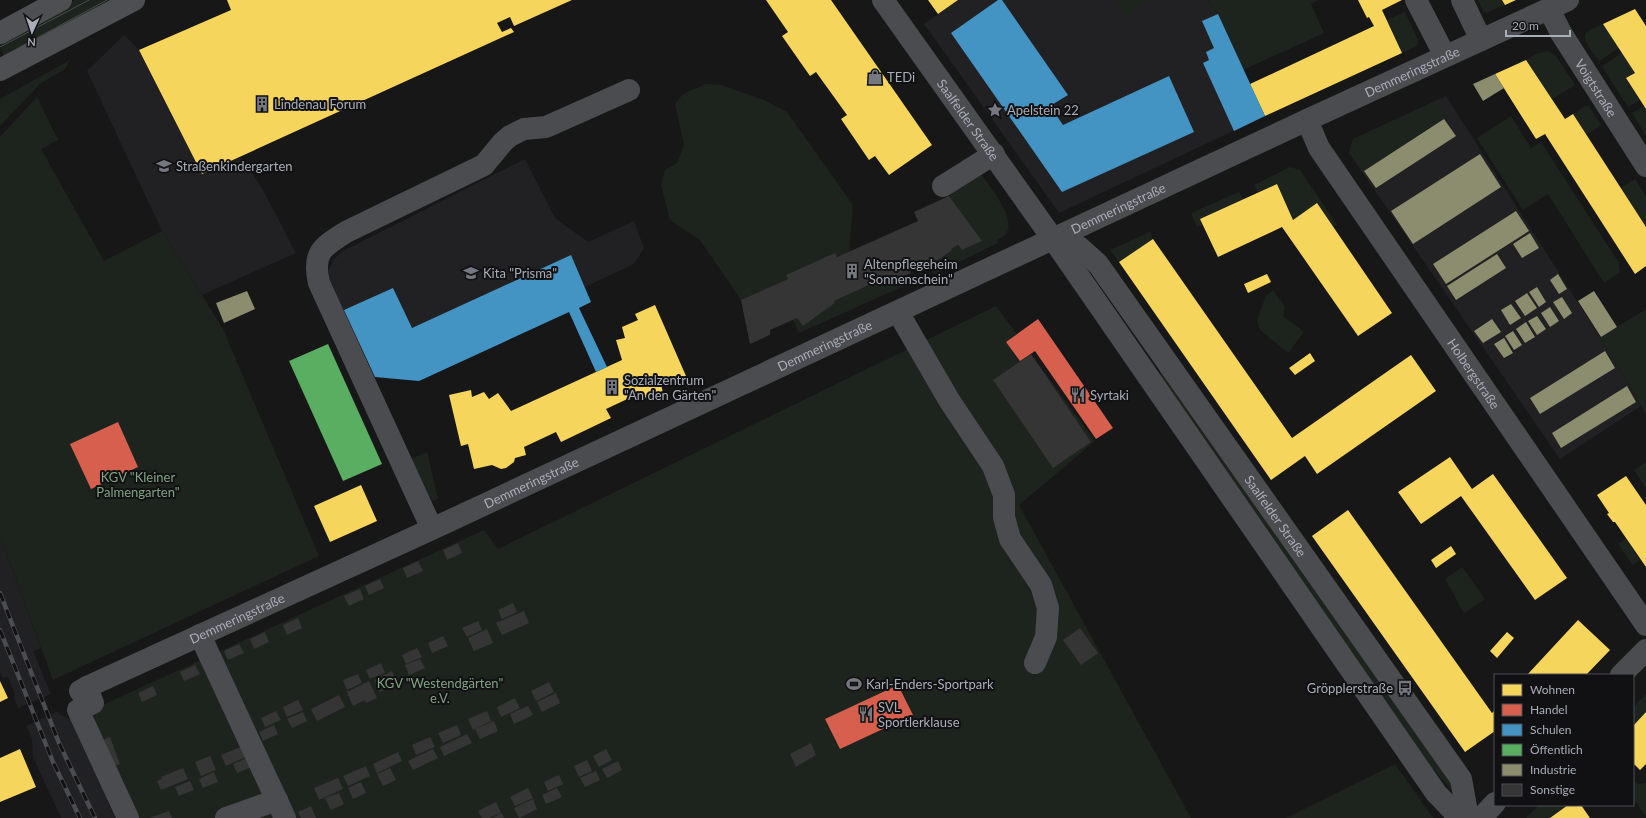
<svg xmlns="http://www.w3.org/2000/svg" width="1646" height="818" font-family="Lato,sans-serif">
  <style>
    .built { fill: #212123 }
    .green { fill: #1d241e }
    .homes { fill: #f6d55c }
    .shops { fill: #d6604d }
    .schools { fill: #4393c3 }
    .public { fill: #5aae61 }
    .industry { fill: #8c8c6e }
    .building { fill: #353536 }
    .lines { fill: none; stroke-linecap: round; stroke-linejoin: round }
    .minor { stroke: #4b4c50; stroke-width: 22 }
    .major { stroke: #4d4f52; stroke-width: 22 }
    .tram { stroke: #4b4c4f; stroke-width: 1 }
    .rail-casing { stroke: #4b4c4f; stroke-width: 4.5 }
    .rail { stroke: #111113; stroke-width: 3; stroke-dasharray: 9; stroke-linecap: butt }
    .labels { text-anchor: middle; stroke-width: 4; stroke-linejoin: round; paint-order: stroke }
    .street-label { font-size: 13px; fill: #a8adb8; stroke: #111113 }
    .poi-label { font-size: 13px; fill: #a8adb8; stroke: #111113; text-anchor: start }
    .park-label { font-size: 13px; fill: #7fa381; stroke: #111113 }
  </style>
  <rect width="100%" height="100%" fill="#171717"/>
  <path class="built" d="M 958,0 L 1208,0 L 1218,14 L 1265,116 L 1059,213 L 924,24 Z
    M 124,35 L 139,50 L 202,174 L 241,157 L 262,188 L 296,253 L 202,295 L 162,231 L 87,71 Z
    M 1446,96 L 1600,337 L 1641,406 L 1560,459 L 1349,153 L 1353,139 Z
    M 525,159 L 555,218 L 588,242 L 634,221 L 644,248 L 634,264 L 585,287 L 591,302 L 419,381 L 375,377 L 328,278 L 329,269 L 334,259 L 343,251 Z
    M 0,535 L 41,648 L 33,651 L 51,694 L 18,708 L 14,698 L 15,694 L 8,677 L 2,678 L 0,671 Z
    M 58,711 L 59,714 L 74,721 L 115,818 L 61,818 L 33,757 L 32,739 L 26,726 Z"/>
  <path class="green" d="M 75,0 L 116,0 L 6,59 L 0,47 L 0,40 Z
    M 1115,0 L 1150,0 L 1126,17 Z
    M 1208,0 L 1318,0 L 1311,4 L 1324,33 L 1243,70 L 1218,14 Z
    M 1478,0 L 1502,0 L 1505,5 L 1486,13 L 1483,11 Z
    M 1405,12 L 1418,40 L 1417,46 L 1402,53 L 1387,20 Z
    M 1603,24 L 1619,48 L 1599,61 C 1595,55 1581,40 1586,33 C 1590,29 1598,27 1603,24 Z
    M 1548,51 L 1556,56 L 1575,85 L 1552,99 L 1526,60 L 1536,54 Z
    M 1622,53 L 1635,73 L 1626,79 L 1640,100 L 1628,107 L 1602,66 Z
    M 70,60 L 65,69 L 41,83 L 0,126 L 0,99 Z
    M 706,84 L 721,85 L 764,100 L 787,112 L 853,205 L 849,252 L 786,275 L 788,279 L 741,300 L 700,240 L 670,220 L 661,185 L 665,170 L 677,163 L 684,145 L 675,104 L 683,94 Z
    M 37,97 L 58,140 L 41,149 L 104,261 L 162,231 L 223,329 L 319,556 L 53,680 L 0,535 L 0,137 Z
    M 1437,100 L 1447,117 L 1364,171 L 1362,170 L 1349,153 L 1353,139 Z
    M 1585,106 L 1589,106 L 1601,125 L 1586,135 L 1573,114 Z
    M 1644,106 L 1646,109 L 1646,136 L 1632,113 Z
    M 1511,116 L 1531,148 L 1541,142 L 1619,263 L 1620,272 L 1604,283 L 1548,194 L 1523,210 L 1477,138 Z
    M 1290,167 L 1300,170 L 1337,225 L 1333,227 L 1317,204 L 1293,220 L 1277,184 L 1258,192 L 1254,185 Z
    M 978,170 C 987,183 1019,220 1005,235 C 1003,237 999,238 997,240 L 998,243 L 934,274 L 929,268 L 952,250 L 951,249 L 958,245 L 962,250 L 981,241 L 949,196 Z
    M 1635,179 L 1646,196 L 1646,227 L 1620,188 Z
    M 1239,192 L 1243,200 L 1200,219 L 1202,225 L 1197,227 L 1191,213 Z
    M 1150,232 L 1153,239 L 1119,262 L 1110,250 Z
    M 907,275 L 913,282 L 799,333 L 793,320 L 797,318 L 803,326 L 835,303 L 834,301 L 878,281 L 881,286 Z
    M 1273,290 L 1285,307 L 1283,316 L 1304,332 L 1288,353 L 1260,330 L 1257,320 L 1266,296 Z
    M 996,306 L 1095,441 L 1019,505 L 1191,818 L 132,818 L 90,717 L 94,709 L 484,530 L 498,549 Z
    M 1645,310 L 1646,311 L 1646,414 L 1600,337 Z
    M 1160,369 L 1455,787 L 1452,791 L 1432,768 L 1160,382 Z
    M 427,452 L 438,499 L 433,501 L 428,495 L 410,459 Z
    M 1646,462 L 1646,488 L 1634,470 Z
    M 1626,539 L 1640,560 L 1633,565 L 1618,544 Z
    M 1462,567 L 1485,599 L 1464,613 L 1445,579 Z
    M 1646,694 L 1646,712 L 1635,724 L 1633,722 L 1633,708 Z
    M 1395,764 L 1433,818 L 1286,818 Z
    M 1633,780 L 1638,784 L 1646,783 L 1646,816 L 1633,798 Z
    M 1539,805 L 1568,805 L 1550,818 L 1526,818 Z"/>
  <path class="homes" d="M 227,0 L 572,0 L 514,26 L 510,17 L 497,23 L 502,32 L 511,28 L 514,32 L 202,174 L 139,50 L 231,10 Z
    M 766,0 L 831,0 L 932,145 L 889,175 L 875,156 L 869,160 L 841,119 L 847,115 L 816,72 L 810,76 L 782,36 L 788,32 Z
    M 928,0 L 958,0 L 938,14 Z
    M 1358,0 L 1402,0 L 1382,10 L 1402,53 L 1265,116 L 1250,84 L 1374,26 L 1369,17 L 1367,18 Z
    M 1502,0 L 1516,0 L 1505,5 Z
    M 1635,9 L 1646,26 L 1646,109 L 1626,78 L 1635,73 L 1603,24 Z
    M 1526,60 L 1565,119 L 1573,114 L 1646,227 L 1646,266 L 1635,274 L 1545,134 L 1536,139 L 1495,74 Z
    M 1277,184 L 1293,220 L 1317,203 L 1392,313 L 1358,336 L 1282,227 L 1218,257 L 1200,219 Z
    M 1153,239 L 1292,438 L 1411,355 L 1436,391 L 1317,474 L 1305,456 L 1271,480 L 1119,262 Z
    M 1267,274 L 1271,282 L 1248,293 L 1244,284 Z
    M 655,305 L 686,376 L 667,385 L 666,381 L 661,384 L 663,393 L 640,399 L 638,394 L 606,409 L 611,418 L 561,442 L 556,432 L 524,447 L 526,455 L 515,458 L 514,462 L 506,468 L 501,469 L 492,465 L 474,469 L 468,444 L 461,446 L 449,395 L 471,390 L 472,397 L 484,392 L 489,399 L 498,393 L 511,411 L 622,360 L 616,340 L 625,338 L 622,327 L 638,320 L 635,314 Z
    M 1310,353 L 1315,361 L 1295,375 L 1289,368 Z
    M 1450,457 L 1472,489 L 1493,474 L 1567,578 L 1535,600 L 1461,496 L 1421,524 L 1398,492 Z
    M 1626,476 L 1646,505 L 1646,567 L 1615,522 L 1613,522 L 1607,514 L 1609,513 L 1597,495 Z
    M 361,485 L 377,521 L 330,542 L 314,506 Z
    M 1348,510 L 1492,713 L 1495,710 L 1495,731 L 1465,752 L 1312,536 Z
    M 1451,546 L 1456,554 L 1436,568 L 1431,560 Z
    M 1578,620 L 1610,650 L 1586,675 L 1527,675 Z
    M 1507,632 L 1514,638 L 1497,658 L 1490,651 Z
    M 0,681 L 8,698 L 0,702 Z
    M 1646,712 L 1646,764 L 1640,770 L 1633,763 L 1633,726 Z
    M 20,749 L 36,787 L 0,802 L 0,758 Z
    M 1568,805 L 1581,805 L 1590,818 L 1550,818 Z"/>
  <path class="shops" d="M 1038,319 L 1113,428 L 1096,439 L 1035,351 L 1020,361 L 1006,342 Z
    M 118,422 L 138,467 L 91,489 L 70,444 Z
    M 898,685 L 913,715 L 840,749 L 825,719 Z"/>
  <path class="schools" d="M 998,0 L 1002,0 L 1068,95 L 1050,106 L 1063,125 L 1169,76 L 1194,132 L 1062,192 L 951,33 Z
    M 1218,14 L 1265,116 L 1234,131 L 1203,63 L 1209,60 L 1206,52 L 1214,48 L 1202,21 Z
    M 571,255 L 591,302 L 579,308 L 607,367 L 596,372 L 569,312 L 419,381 L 375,377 L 344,310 L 393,288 L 412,328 Z"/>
  <path class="public" d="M 328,344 L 382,464 L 343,481 L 289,361 Z"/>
  <path class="industry" d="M 1495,74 L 1504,88 L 1483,101 L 1473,84 Z
    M 1444,119 L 1456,136 L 1376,188 L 1364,171 Z
    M 1480,154 L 1501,187 L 1413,244 L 1391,211 Z
    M 1516,211 L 1529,231 L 1446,284 L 1433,264 Z
    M 1530,233 L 1539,248 L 1522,258 L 1513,244 Z
    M 1497,254 L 1506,268 L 1456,300 L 1447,286 Z
    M 1558,274 L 1567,289 L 1559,294 L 1550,280 Z
    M 1537,287 L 1546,302 L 1539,307 L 1529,292 Z
    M 247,291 L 255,309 L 224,323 L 216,303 Z
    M 1594,291 L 1617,327 L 1601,337 L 1578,301 Z
    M 1527,293 L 1537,308 L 1525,316 L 1515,301 Z
    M 1562,297 L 1572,313 L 1564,319 L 1553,302 Z
    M 1511,304 L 1521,318 L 1510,325 L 1501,310 Z
    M 1550,307 L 1559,321 L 1550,327 L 1541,313 Z
    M 1537,316 L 1546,329 L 1537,335 L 1528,321 Z
    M 1492,319 L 1501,332 L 1483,343 L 1474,331 Z
    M 1526,322 L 1535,337 L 1525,343 L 1516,329 Z
    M 1513,331 L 1522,345 L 1514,350 L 1505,336 Z
    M 1504,338 L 1513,353 L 1504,358 L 1494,344 Z
    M 1605,351 L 1615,368 L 1540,414 L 1530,398 Z
    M 1627,386 L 1636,402 L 1561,448 L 1552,433 Z"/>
  <path class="building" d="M 949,196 L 982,241 L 962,250 L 958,245 L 951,249 L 952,250 L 920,274 L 915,266 L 908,269 L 911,273 L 881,286 L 878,281 L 834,301 L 835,303 L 803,326 L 797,318 L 770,330 L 770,335 L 750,344 L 741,300 L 788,279 L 786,275 L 835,253 L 837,257 L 918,221 L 914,212 Z
    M 1031,354 L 1091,442 L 1053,468 L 993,380 Z
    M 458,543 L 462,553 L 447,560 L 443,550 Z
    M 418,561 L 423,571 L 407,578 L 403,568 Z
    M 380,579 L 384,588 L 369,595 L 365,586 Z
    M 360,589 L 364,599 L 349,606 L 344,596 Z
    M 513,603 L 517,612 L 502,619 L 498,610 Z
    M 524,611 L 529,623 L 502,635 L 496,623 Z
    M 298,618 L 302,628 L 287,635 L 283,625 Z
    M 478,621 L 482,630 L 467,637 L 462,628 Z
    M 1080,628 L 1098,653 L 1081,665 L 1063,640 Z
    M 487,629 L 493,643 L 474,651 L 468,638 Z
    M 265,632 L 269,642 L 254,649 L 250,639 Z
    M 443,636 L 448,646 L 432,653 L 428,643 Z
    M 239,644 L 244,653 L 228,660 L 224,651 Z
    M 417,648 L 422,657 L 406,664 L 402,655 Z
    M 420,659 L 425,668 L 409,675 L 405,665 Z
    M 381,663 L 385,673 L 370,679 L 366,670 Z
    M 195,665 L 200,674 L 184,681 L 180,672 Z
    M 392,671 L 398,684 L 380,692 L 374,680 Z
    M 358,674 L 362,683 L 347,690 L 343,680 Z
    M 369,681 L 377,698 L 366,703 L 365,700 L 353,706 L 347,692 Z
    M 549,682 L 554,692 L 536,701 L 531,691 Z
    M 153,686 L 157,695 L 142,702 L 138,693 Z
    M 556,693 L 560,703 L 542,712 L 537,702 Z
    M 339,695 L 345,707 L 317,721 L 311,709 Z
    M 515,698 L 520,708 L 501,717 L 497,707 Z
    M 298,700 L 303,710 L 287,717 L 283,707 Z
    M 528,706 L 533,715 L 514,724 L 510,714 Z
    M 276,711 L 281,720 L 265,727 L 261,718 Z
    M 487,711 L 491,721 L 473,730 L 468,719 Z
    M 303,712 L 307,721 L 292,728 L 287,719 Z
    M 494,721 L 498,731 L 480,739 L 475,729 Z
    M 274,725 L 278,734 L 263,741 L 259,732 Z
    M 457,725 L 461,735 L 443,743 L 438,733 Z
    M 467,734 L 472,743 L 444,756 L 440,747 Z
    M 110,737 L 120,764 L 109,768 L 98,742 Z
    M 430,737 L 435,747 L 416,755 L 412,745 Z
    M 811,743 L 816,755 L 796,767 L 790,754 Z
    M 243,746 L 248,756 L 226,766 L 221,755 Z
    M 433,749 L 438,758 L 413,770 L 408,761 Z
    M 606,749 L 612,760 L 599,767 L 593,756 Z
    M 398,752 L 402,761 L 377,773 L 373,764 Z
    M 210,756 L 216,770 L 201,776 L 195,762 Z
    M 249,757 L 252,767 L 237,773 L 233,764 Z
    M 587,760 L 592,771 L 579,777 L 574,766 Z
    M 618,761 L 622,770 L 607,778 L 602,769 Z
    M 366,766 L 370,776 L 348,786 L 343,776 Z
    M 183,768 L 188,779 L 161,790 L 157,781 L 162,779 L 161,777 Z
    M 390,768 L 396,780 L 383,786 L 377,774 Z
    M 596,771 L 600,780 L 585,787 L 580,778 Z
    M 214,772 L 218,782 L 203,788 L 199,779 Z
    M 559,775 L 563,784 L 548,791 L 544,782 Z
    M 338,778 L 343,789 L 319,800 L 314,788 Z
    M 190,781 L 194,790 L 179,796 L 175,787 Z
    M 361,782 L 366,793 L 353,799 L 348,788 Z
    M 528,788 L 533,798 L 515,806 L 510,797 Z
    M 557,788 L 562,797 L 546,804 L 542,795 Z
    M 339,793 L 344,804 L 331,810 L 325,798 Z
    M 533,799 L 537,809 L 519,818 L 514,808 Z
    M 496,802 L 501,813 L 489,818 L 482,818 L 478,811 Z
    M 311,806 L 316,818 L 301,818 L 298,812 Z
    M 169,811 L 172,818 L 149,818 Z
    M 502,813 L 504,818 L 492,818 Z"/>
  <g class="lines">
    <g class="minor">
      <path id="s1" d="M 883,0 L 1053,239 L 1436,793 L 1460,818"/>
      <path d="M 1416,0 L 1445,56"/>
      <path d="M 1462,0 L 1481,40"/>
      <path id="s2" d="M 1549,9 L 1561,33 L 1646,166"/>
      <path id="s3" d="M 1307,120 L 1319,148 L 1646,625"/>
      <path d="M 943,186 L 994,154"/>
      <path id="s4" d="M 1053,239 L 1079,247 L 1098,264 L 1461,779 L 1468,818"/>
      <path d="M 898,312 L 949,400 L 993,466 L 1004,495 L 1004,517 L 1010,539 L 1041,585 L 1048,608 L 1046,637 L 1035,663"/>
      <path d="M 432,529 L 319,283 C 312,253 322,247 346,232 L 484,165 L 503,142 L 510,136 L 524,129 L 546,127 L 629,90"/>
      <path d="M 200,635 L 285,818"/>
      <path d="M 1621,675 L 1646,650"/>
      <path d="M 87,687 L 93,703 L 78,710 L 128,818"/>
      <path id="s5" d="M 80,691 L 87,687 L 432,529 L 1307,120 L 1568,0"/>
      <path d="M 226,818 L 277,800"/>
      <path d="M 1481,818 L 1495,803"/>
    </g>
    <path class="major" d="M 0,33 L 61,0
      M 0,70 L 134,0"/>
    <path class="tram" d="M 0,47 L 89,0
      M 0,58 L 107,0"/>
    <g class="rail-casing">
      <path id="rail" d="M 0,593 L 59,743 L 95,818
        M 0,630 L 53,762 L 80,818"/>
    </g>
    <use href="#rail" class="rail"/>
  </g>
  <defs>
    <g id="shop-bare" transform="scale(1.2)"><path d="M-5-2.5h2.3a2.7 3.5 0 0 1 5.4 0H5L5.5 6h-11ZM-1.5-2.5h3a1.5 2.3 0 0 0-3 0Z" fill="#757880" stroke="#111113" stroke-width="2.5" paint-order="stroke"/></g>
    <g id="building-bare" transform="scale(1.2)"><path d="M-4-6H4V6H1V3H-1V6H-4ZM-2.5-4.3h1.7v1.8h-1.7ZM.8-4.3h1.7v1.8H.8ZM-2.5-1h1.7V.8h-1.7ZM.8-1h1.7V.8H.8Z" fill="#757880" stroke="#111113" stroke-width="2.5" paint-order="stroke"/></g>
    <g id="sight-bare" transform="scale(1.2)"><path d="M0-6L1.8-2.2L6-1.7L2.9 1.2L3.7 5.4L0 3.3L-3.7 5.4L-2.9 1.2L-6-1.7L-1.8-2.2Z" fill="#757880" stroke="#111113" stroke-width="2.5" paint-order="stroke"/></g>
    <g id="school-bare" transform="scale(1.2)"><path d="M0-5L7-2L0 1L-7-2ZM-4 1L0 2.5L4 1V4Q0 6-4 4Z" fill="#757880" stroke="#111113" stroke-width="2.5" paint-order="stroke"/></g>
    <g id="restaurant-bare" transform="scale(1.2)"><path d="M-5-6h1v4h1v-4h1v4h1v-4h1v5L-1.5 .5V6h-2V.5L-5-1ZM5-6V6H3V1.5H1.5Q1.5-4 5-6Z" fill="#757880" stroke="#111113" stroke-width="2.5" paint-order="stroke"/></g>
    <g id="stadium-bare" transform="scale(1.2)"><path d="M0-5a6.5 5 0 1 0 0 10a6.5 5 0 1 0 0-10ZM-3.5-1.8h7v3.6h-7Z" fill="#757880" stroke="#111113" stroke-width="2.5" paint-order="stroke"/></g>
    <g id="bus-bare" transform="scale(1.2)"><path d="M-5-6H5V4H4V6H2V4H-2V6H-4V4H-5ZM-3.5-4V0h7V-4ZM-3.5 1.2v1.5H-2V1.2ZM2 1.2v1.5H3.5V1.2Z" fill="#757880" stroke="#111113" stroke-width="2.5" paint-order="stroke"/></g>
  </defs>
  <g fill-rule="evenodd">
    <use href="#shop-bare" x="875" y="77"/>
    <use href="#building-bare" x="262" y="104"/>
    <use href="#sight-bare" x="995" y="110"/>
    <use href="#school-bare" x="164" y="166"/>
    <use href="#building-bare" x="852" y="271"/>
    <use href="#school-bare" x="471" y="273"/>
    <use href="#building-bare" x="612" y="387"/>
    <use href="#restaurant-bare" x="1078" y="395"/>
    <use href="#stadium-bare" x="854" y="684"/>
    <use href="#bus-bare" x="1405" y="688"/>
    <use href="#restaurant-bare" x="866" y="714"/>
  </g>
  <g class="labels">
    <g class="street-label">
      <text dy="5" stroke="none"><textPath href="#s5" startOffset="1469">Demmeringstraße</textPath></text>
      <text dy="5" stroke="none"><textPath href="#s2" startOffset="92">Voigtstraße</textPath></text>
      <text dy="5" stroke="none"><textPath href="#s1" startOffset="147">Saalfelder Straße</textPath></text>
      <text dy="5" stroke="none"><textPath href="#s5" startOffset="1145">Demmeringstraße</textPath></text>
      <text dy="5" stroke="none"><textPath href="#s5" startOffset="821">Demmeringstraße</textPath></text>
      <text dy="5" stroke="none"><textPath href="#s3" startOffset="304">Holbergstraße</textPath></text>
      <text dy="5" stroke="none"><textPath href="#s5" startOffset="497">Demmeringstraße</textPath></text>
      <text dy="5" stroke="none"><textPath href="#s4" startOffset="361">Saalfelder Straße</textPath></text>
      <text dy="5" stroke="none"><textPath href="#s5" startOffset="173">Demmeringstraße</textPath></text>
    </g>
    <g class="poi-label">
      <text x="887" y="82">TEDi</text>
      <text x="274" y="109">Lindenau Forum</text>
      <text x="1007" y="115">Apelstein 22</text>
      <text x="176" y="171">Straßenkindergarten</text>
      <text x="864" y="269">Altenpflegeheim<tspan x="864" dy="15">"Sonnenschein"</tspan></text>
      <text x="483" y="278">Kita "Prisma"</text>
      <text x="624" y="385">Sozialzentrum<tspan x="624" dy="15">"An den Gärten"</tspan></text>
      <text x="1090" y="400">Syrtaki</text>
      <text x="866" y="689">Karl-Enders-Sportpark</text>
      <text x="1393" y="693" text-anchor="end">Gröpplerstraße</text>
      <text x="878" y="712">SVL<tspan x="878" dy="15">Sportlerklause</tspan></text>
    </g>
    <g class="park-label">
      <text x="138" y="482">KGV "Kleiner<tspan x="138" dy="15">Palmengarten"</tspan></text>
      <text x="440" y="688">KGV "Westendgärten"<tspan x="440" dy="15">e.V.</tspan></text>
    </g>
  </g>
  <rect x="1494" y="674" width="140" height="132" fill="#111113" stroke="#4d4f55"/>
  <rect x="1502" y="684" width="20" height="12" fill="#f6d55c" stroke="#4d4f55"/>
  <text x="1530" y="694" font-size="12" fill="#a8adb8">Wohnen</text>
  <rect x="1502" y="704" width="20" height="12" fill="#d6604d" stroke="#4d4f55"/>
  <text x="1530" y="714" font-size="12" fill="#a8adb8">Handel</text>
  <rect x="1502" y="724" width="20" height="12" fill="#4393c3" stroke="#4d4f55"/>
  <text x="1530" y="734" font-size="12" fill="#a8adb8">Schulen</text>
  <rect x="1502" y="744" width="20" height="12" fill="#5aae61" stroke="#4d4f55"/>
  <text x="1530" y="754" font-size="12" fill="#a8adb8">Öffentlich</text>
  <rect x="1502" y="764" width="20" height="12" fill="#8c8c6e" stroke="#4d4f55"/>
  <text x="1530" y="774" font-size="12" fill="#a8adb8">Industrie</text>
  <rect x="1502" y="784" width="20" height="12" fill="#353536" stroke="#4d4f55"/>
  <text x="1530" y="794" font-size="12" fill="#a8adb8">Sonstige</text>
  <g transform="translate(32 32) rotate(183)" stroke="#111113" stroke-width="3" paint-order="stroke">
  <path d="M0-3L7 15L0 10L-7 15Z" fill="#a8adb8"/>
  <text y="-6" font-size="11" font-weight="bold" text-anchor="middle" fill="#a8adb8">N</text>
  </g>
  <path d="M1506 30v6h64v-6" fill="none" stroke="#a8adb8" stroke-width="2"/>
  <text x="1512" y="30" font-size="12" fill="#a8adb8" stroke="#111113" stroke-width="3" paint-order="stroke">20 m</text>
</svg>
